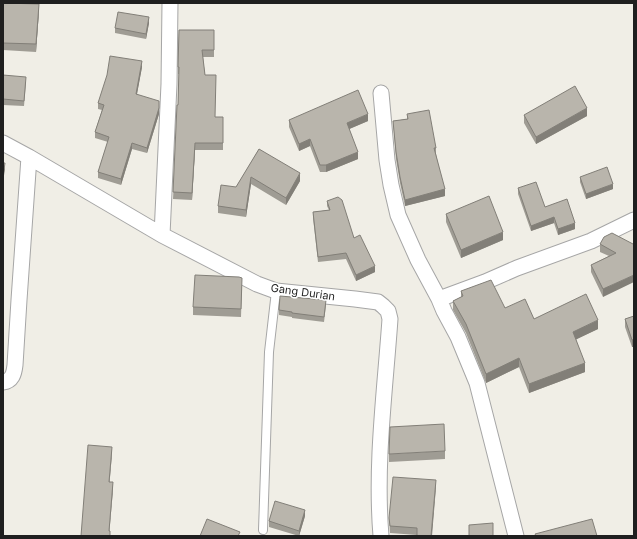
<svg xmlns="http://www.w3.org/2000/svg" width="637" height="539" font-family="Inter,sans-serif">
  <style>
    .lines { fill: none; stroke-linecap: round; stroke-linejoin: round }
    .service-casing { stroke: #a6a6a6; stroke-width: 10 }
    .minor-casing { stroke: #a6a6a6; stroke-width: 17 }
    .service { stroke: #fff; stroke-width: 8 }
    .minor { stroke: #fff; stroke-width: 15 }
    .wall { fill: #9f9c94 }
    .shaded-wall { fill: #827f78 }
    .building { fill: #b9b5ac; stroke: #827f78 }
    .labels { text-anchor: middle; stroke-width: 3; stroke-linejoin: round; paint-order: stroke }
    .street-label { font-size: 11px; fill: #1f1f1f; stroke: #fff }
  </style>
  <rect width="100%" height="100%" fill="#f0eee6"/>
  <g class="lines">
    <g class="service-casing">
      <path id="service" d="M 263,530 L 269,352 L 276,291"/>
    </g>
    <g class="minor-casing">
      <path id="minor" d="M 381,93 L 387,160 L 391,185 L 398,215 L 418,260 L 439,299 L 444,311 L 458,337 L 477,383 L 516,536
        M 3,143 L 29,157 L 162,235 L 257,284 L 276,291 L 355,299 L 378,302 L 383,306 L 388,311 L 390,319 C 385,391 375,464 381,536
        M 162,235 L 169,84 L 170,3
        M 439,299 L 485,282 L 517,268 L 591,241 L 634,220
        M 3,382 C 12,381 14,374 15,365 L 19,300 L 29,157"/>
    </g>
    <use href="#service" class="service"/>
    <use href="#minor" class="minor"/>
  </g>
  <path class="wall" d="M 3,3 L 39,11 L 36,52 L 3,50 Z
    M 149,23 L 146,39 L 115,33 L 115,28 Z
    M 179,30 L 214,30 L 214,57 L 203,57 L 205,75 L 215,117 L 223,117 L 223,150 L 195,150 L 192,200 L 173,199 L 178,105 L 179,74 L 178,74 Z
    M 142,67 L 137,94 L 159,114 L 147,153 L 132,149 L 121,185 L 98,178 L 98,172 L 108,142 L 95,138 L 95,132 L 102,110 L 98,109 L 98,103 Z
    M 3,75 L 26,82 L 24,106 L 3,105 Z
    M 407,114 L 436,148 L 436,154 L 445,196 L 405,206 L 400,183 L 396,159 L 393,121 L 407,119 Z
    M 524,115 L 587,116 L 536,144 L 524,123 Z
    M 289,120 L 368,121 L 349,129 L 358,159 L 326,172 L 320,172 L 310,146 L 299,151 L 289,127 Z
    M 259,149 L 300,181 L 286,205 L 251,184 L 246,217 L 218,213 L 218,206 L 236,187 Z
    M 580,177 L 613,189 L 586,199 L 580,182 Z
    M 518,188 L 545,207 L 575,229 L 558,235 L 554,223 L 531,231 L 518,194 Z
    M 327,201 L 354,238 L 375,272 L 356,281 L 346,259 L 318,262 L 313,218 L 313,212 L 329,210 L 327,206 Z
    M 446,214 L 503,240 L 461,258 L 446,222 Z
    M 600,244 L 633,244 L 603,297 L 591,272 L 591,265 L 609,256 L 600,252 Z
    M 242,286 L 241,317 L 193,315 L 193,307 Z
    M 461,291 L 534,319 L 598,329 L 576,339 L 585,372 L 529,393 L 519,367 L 486,383 L 466,333 L 453,310 L 453,301 L 461,297 Z
    M 326,305 L 324,322 L 292,318 L 292,317 L 279,315 L 279,310 Z
    M 634,316 L 634,347 L 632,347 L 625,327 L 625,319 Z
    M 445,451 L 445,459 L 389,462 L 389,454 Z
    M 436,487 L 417,535 L 390,533 L 389,518 Z
    M 305,516 L 299,536 L 269,527 L 269,521 Z"/>
  <path class="shaded-wall" d="M 39,4 L 39,11 L 36,52 L 36,44 Z
    M 149,17 L 149,23 L 146,39 L 146,34 Z
    M 142,61 L 142,67 L 136,99 L 136,94 Z
    M 159,101 L 159,114 L 147,153 L 147,148 Z
    M 587,108 L 587,116 L 536,144 L 536,137 Z
    M 368,114 L 368,121 L 347,130 L 347,123 Z
    M 310,139 L 310,146 L 299,151 L 299,144 Z
    M 132,143 L 132,149 L 121,185 L 121,179 Z
    M 195,143 L 195,150 L 192,200 L 192,193 Z
    M 358,152 L 358,159 L 326,172 L 326,165 Z
    M 5,163 L 5,169 L 3,182 L 3,176 Z
    M 300,173 L 300,181 L 286,205 L 286,198 Z
    M 251,177 L 251,184 L 246,217 L 246,210 Z
    M 613,184 L 613,189 L 586,199 L 586,194 Z
    M 445,189 L 445,196 L 405,206 L 405,200 Z
    M 554,217 L 554,223 L 531,231 L 531,226 Z
    M 575,223 L 575,229 L 558,235 L 558,229 Z
    M 503,232 L 503,240 L 461,258 L 461,250 Z
    M 375,266 L 375,272 L 356,281 L 356,275 Z
    M 634,275 L 634,282 L 603,297 L 603,289 Z
    M 598,320 L 598,329 L 573,341 L 573,332 Z
    M 634,339 L 634,347 L 632,347 L 632,340 Z
    M 519,358 L 519,367 L 486,383 L 486,374 Z
    M 585,363 L 585,372 L 529,393 L 529,384 Z
    M 112,447 L 112,454 L 109,489 L 109,482 Z
    M 436,480 L 436,487 L 432,536 L 431,536 Z
    M 113,482 L 113,490 L 109,536 L 109,531 Z
    M 305,510 L 305,516 L 299,536 L 299,531 Z"/>
  <path class="building" d="M 3,3 L 39,4 L 36,44 L 3,43 Z
    M 118,12 L 149,17 L 146,34 L 115,28 Z
    M 179,30 L 214,30 L 214,50 L 202,50 L 205,75 L 216,75 L 215,117 L 223,117 L 223,143 L 195,143 L 192,193 L 173,192 L 177,105 L 178,105 L 179,67 L 178,67 Z
    M 110,56 L 142,61 L 136,94 L 159,101 L 159,108 L 147,148 L 132,143 L 121,179 L 98,172 L 109,137 L 95,132 L 104,105 L 98,103 L 107,75 Z
    M 3,75 L 26,77 L 24,101 L 3,99 Z
    M 575,86 L 587,108 L 536,137 L 524,115 Z
    M 358,90 L 368,114 L 347,123 L 358,152 L 326,165 L 320,165 L 310,139 L 299,144 L 289,120 Z
    M 429,110 L 436,148 L 434,148 L 445,189 L 405,200 L 400,177 L 396,152 L 393,121 L 408,119 L 407,114 Z
    M 259,149 L 300,173 L 286,198 L 251,177 L 246,210 L 218,206 L 221,185 L 236,187 Z
    M 3,163 L 5,163 L 3,176 Z
    M 607,167 L 613,184 L 586,194 L 580,177 Z
    M 536,182 L 545,207 L 567,199 L 575,223 L 558,229 L 554,217 L 531,226 L 518,188 Z
    M 489,196 L 503,232 L 461,250 L 446,214 Z
    M 338,197 L 342,200 L 354,238 L 360,235 L 375,266 L 356,275 L 346,253 L 318,257 L 313,212 L 330,210 L 327,201 Z
    M 612,233 L 633,244 L 634,244 L 634,275 L 603,289 L 591,265 L 616,253 L 600,244 L 604,237 Z
    M 195,275 L 239,277 L 242,278 L 241,309 L 193,307 Z
    M 491,280 L 505,308 L 525,299 L 534,319 L 586,294 L 598,320 L 573,332 L 585,363 L 529,384 L 519,358 L 486,374 L 466,324 L 453,301 L 463,296 L 461,291 Z
    M 280,296 L 326,300 L 324,317 L 292,313 L 292,312 L 279,310 Z
    M 634,316 L 634,339 L 632,340 L 625,319 Z
    M 444,424 L 445,451 L 389,454 L 390,427 Z
    M 88,445 L 112,447 L 109,482 L 113,482 L 109,531 L 110,531 L 110,536 L 81,536 Z
    M 393,477 L 436,480 L 431,536 L 417,536 L 417,528 L 390,526 L 389,518 Z
    M 275,501 L 305,510 L 299,531 L 269,521 Z
    M 207,519 L 240,532 L 238,536 L 200,536 Z
    M 592,519 L 597,536 L 536,536 L 535,534 Z
    M 493,523 L 493,536 L 469,536 L 469,525 Z"/>
  <g class="labels">
    <g class="street-label">
      <text transform="translate(303 292) rotate(8)" y="4">Gang Durian</text>
    </g>
  </g>
  <rect width="637" height="539" fill="none" stroke="#1f1f1f" stroke-width="8"/>
</svg>
